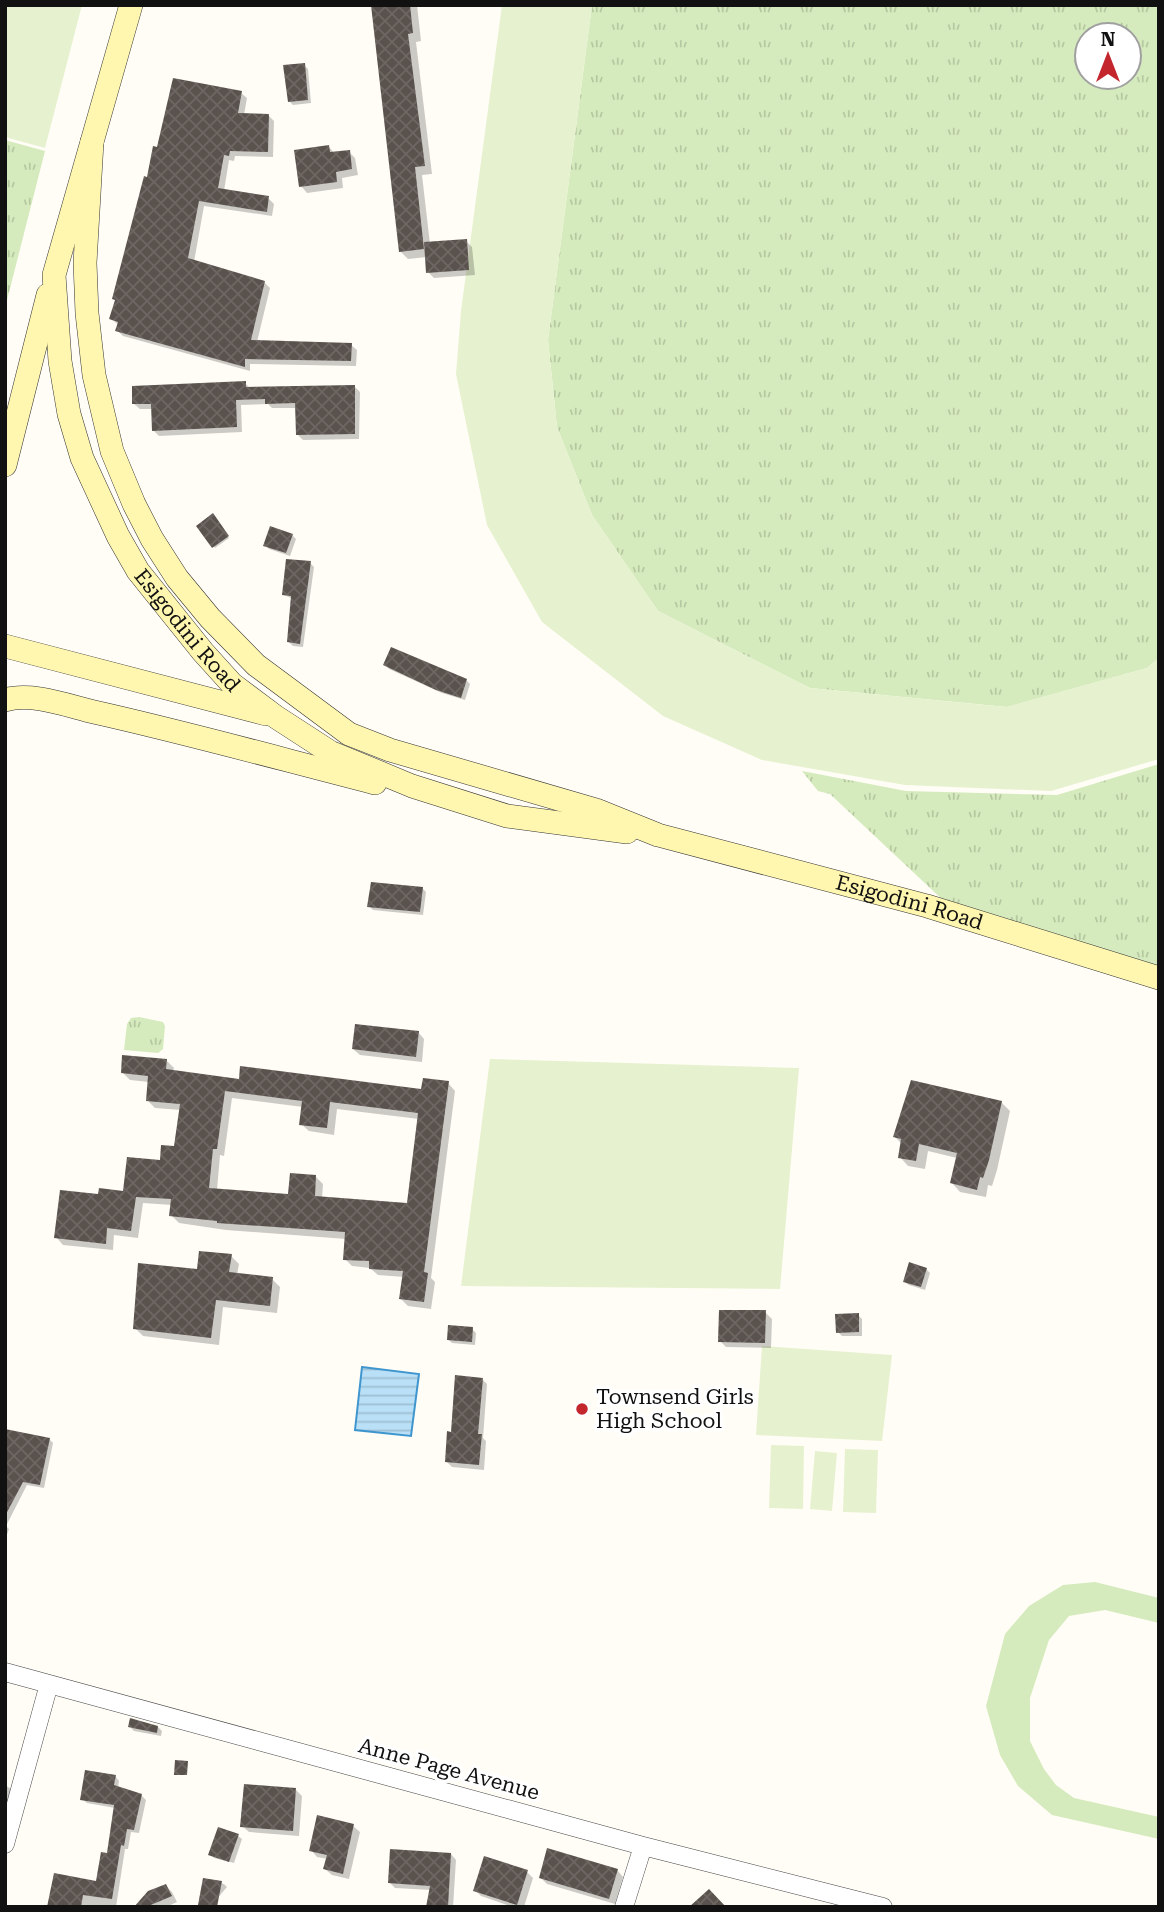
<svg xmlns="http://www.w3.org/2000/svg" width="1164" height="1912" font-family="'Roboto Serif',serif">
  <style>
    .grass { fill: url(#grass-tufts); fill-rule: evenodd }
    .park { fill: #d5ebbd }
    .pitch { fill: #e6f2cf }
    .water { fill: url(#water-rules); stroke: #3f96cf; stroke-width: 2 }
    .shadow { fill: #0003; fill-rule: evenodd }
    .building { fill: url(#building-cross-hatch); fill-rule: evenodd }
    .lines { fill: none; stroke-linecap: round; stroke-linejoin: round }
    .minor-casing { stroke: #444; stroke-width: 19 }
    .secondary-casing { stroke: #333; stroke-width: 24 }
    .minor { stroke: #fff; stroke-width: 18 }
    .secondary { stroke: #fff6b0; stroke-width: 23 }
    .poi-dot { fill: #c4262e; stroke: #fff; stroke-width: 2.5 }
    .labels { text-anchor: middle; stroke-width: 7; stroke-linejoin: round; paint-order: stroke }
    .street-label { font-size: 21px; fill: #111; stroke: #fff }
    .poi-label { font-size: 21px; fill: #111; stroke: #fff; text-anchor: start }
  </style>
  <defs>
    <pattern id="grass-tufts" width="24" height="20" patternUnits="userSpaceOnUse" patternTransform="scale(1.75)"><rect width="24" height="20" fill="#d5ebbd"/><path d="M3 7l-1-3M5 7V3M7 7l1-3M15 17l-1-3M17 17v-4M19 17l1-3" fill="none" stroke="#b6c8a1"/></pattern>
    <pattern id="water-rules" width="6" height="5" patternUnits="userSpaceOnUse" patternTransform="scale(1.75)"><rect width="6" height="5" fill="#b9e0f7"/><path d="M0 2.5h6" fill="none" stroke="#9ebfd3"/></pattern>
    <pattern id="building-cross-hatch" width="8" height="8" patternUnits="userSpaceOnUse" patternTransform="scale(1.75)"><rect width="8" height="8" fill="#5a524d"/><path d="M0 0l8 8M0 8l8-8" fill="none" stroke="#6d6662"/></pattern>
  </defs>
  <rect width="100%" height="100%" fill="#fffdf5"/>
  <path class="grass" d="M 592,5 L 1159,5 L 1159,658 L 1147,668 L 1007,707 L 810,688 L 658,611 L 592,515 L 557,427 L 548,340 ZM 1087,35 L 1129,35 L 1129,77 L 1087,77 Z
    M 5,140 L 45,151 L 5,308 Z
    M 1159,764 L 1159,973 L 946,903 L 830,794 L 818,791 L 802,771 L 906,791 L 1057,795 Z
    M 139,1017 L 163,1022 L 165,1026 L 163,1049 L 158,1053 L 124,1050 L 127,1024 L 131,1018 Z"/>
  <path class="park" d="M 1095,1582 L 1159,1598 L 1159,1623 L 1105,1610 L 1069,1616 L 1049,1640 L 1030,1698 L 1030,1741 L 1044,1769 L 1056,1785 L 1074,1798 L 1159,1817 L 1159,1839 L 1052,1815 L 1018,1786 L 1000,1755 L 986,1706 L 1005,1634 L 1029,1606 L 1063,1585 Z"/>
  <path class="pitch" d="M 5,5 L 82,5 L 45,148 L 5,137 Z
    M 502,5 L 592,5 L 548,340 L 557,427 L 592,515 L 658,611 L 810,688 L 1006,707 L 1147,668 L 1159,658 L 1159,759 L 1051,791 L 905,785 L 762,760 L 663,716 L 542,622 L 487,525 L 456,374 L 461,311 Z
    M 490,1059 L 799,1068 L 780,1289 L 461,1286 Z
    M 762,1346 L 892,1355 L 882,1441 L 756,1435 Z
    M 771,1445 L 804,1446 L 803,1509 L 769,1508 Z
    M 845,1449 L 878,1450 L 876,1513 L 843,1512 Z
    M 815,1451 L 837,1453 L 832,1511 L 810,1509 Z"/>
  <path class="water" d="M 362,1367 L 419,1374 L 411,1436 L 355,1430 Z"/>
  <path class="shadow" d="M 373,5 L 417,5 L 421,41 L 416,42 L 432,174 L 422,175 L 430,244 L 466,241 L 472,247 L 475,275 L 434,278 L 428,272 L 427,257 L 408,259 L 400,251 Z
    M 304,65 L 308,69 L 311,103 L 293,105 L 289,101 Z
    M 241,93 L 247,98 L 244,115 L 269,116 L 274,121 L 273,157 L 235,156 L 234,161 L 229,160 L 224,191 L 268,198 L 274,204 L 272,216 L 204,206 L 194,262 L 264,282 L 270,288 L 257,342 L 351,345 L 357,350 L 356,366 L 250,364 L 250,371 L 123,336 L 117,330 L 119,325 L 111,319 L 159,149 Z
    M 329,147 L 335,154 L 349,152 L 355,158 L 358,175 L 342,178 L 343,188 L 307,193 L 301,186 Z
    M 245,383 L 251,389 L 355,387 L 360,392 L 359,439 L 303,440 L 297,434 L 297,408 L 272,408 L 268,404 L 241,405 L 242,432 L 159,436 L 153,430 L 152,409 L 140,409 L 134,404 Z
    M 213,516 L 229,538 L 215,548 L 198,526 Z
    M 292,535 L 296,539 L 290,556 L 269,549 L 265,545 Z
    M 310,563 L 314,567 L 303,647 L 293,646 L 289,642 L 293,599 L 284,595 Z
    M 385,665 L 466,680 L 470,684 L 465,700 L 442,693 L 389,669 Z
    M 422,888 L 426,892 L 423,915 L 373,910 L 369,906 Z
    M 418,1032 L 424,1039 L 422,1062 L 360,1055 L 353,1049 Z
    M 166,1060 L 174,1068 L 173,1072 L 240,1081 L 423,1091 L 448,1083 L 455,1091 L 431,1278 L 435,1282 L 431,1309 L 408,1306 L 401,1299 L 404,1277 L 378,1275 L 370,1268 L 352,1266 L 345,1259 L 346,1239 L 226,1230 L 179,1223 L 171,1215 L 172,1205 L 143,1203 L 138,1238 L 114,1235 L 113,1250 L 63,1245 L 56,1237 L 99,1196 L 125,1192 L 176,1148 L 181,1110 L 155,1108 L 148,1101 L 149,1082 L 130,1080 L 123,1073 ZM 232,1098 L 303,1107 L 301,1124 L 309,1131 L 334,1135 L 337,1109 L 419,1119 L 408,1205 L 322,1198 L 323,1184 L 316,1177 L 290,1195 L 217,1190 L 220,1155 L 224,1156 Z
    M 1001,1102 L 1010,1111 L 997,1170 L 992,1186 L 988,1185 L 986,1197 L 960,1192 L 952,1183 L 957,1158 L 928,1151 L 925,1169 L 908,1166 L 900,1157 L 902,1144 L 895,1137 Z
    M 231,1256 L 239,1264 L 237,1275 L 272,1279 L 280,1287 L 277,1313 L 223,1307 L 219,1345 L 143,1336 L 135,1328 L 198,1271 Z
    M 926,1269 L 930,1273 L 925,1290 L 909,1285 L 905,1282 Z
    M 765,1312 L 772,1319 L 771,1348 L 726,1347 L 720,1341 Z
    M 858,1315 L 862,1319 L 862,1336 L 842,1336 L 838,1332 Z
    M 472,1329 L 476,1333 L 475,1345 L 452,1343 L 448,1339 Z
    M 482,1379 L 487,1384 L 483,1438 L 486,1441 L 484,1470 L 452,1467 L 447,1462 L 452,1433 Z
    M 49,1439 L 53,1443 L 44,1488 L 27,1485 L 6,1526 L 9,1529 L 5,1540 L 5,1442 Z
    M 130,1727 L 158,1727 L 162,1731 L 161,1736 L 134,1731 Z
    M 115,1776 L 119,1781 L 118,1788 L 141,1795 L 146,1800 L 139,1833 L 131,1832 L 128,1849 L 125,1849 L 116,1907 L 49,1907 L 98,1883 L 109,1855 L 115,1808 L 87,1803 L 82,1799 Z
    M 5,1785 L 11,1789 L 5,1813 Z
    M 296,1790 L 302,1796 L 299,1836 L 249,1832 L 242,1826 Z
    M 353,1826 L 360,1832 L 349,1879 L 332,1875 L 325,1869 L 328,1859 L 317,1857 L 311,1850 Z
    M 219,1829 L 238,1836 L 242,1839 L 234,1863 L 214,1858 L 210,1854 Z
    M 451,1854 L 456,1860 L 453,1907 L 428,1907 L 431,1890 L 395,1888 L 389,1882 Z
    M 617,1870 L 623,1877 L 615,1904 L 547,1884 L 541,1878 Z
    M 527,1872 L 533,1878 L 524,1907 L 513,1907 L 481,1896 L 475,1890 Z
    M 204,1880 L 224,1884 L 227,1887 L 210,1907 L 200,1907 Z
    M 166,1886 L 172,1892 L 177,1902 L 166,1907 L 137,1907 Z"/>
  <path class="building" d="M 371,5 L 410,5 L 413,33 L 408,34 L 425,166 L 415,167 L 424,249 L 399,252 Z
    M 305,63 L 308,100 L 288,102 L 283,65 Z
    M 173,78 L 242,91 L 238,113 L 269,114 L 268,152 L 230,151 L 229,156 L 224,155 L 218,188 L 269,196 L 267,212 L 199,201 L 188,258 L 265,281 L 251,340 L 352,343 L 351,361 L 245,359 L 245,367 L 115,331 L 118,322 L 109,319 L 115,300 L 112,299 L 144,176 L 147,177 L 153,146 L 157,147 Z
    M 329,145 L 330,152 L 350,150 L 352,169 L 336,172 L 337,182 L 299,187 L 294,150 Z
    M 467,239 L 469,270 L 426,273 L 424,242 Z
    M 246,381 L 246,387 L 355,385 L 355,434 L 296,435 L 295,403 L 265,404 L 265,399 L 236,400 L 237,427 L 152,431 L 151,404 L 132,404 L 132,386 Z
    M 213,513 L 229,536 L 212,548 L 196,526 Z
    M 270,526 L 293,534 L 286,553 L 263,546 Z
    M 286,559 L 311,561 L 300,644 L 287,642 L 291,596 L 282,595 Z
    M 391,647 L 467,679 L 461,698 L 436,690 L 383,665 Z
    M 371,882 L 423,887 L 420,912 L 367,907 Z
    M 355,1024 L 419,1031 L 416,1057 L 352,1049 Z
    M 122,1055 L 167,1059 L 166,1069 L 239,1079 L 240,1066 L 421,1089 L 423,1078 L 449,1081 L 424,1272 L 428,1273 L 424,1302 L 399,1299 L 403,1271 L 369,1269 L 369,1261 L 343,1260 L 345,1232 L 217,1223 L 217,1221 L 169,1216 L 171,1199 L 136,1197 L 131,1231 L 107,1228 L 106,1244 L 54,1238 L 60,1190 L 98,1194 L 99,1188 L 123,1191 L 127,1157 L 160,1160 L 161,1145 L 174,1146 L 180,1104 L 146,1101 L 148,1076 L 121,1073 ZM 225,1091 L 302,1101 L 299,1125 L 327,1128 L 330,1102 L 418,1113 L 407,1203 L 315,1196 L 316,1175 L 290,1173 L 288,1194 L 209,1188 L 213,1149 L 217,1149 Z
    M 911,1080 L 1002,1101 L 989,1160 L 983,1178 L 980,1177 L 977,1190 L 950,1183 L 957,1153 L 919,1144 L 916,1161 L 898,1158 L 901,1139 L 893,1137 Z
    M 199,1251 L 232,1254 L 229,1272 L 273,1277 L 270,1306 L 216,1300 L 211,1338 L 133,1329 L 138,1263 L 197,1269 Z
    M 909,1262 L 927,1268 L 921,1287 L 903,1282 Z
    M 719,1310 L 766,1310 L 765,1343 L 718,1342 Z
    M 859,1313 L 859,1332 L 836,1333 L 835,1314 Z
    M 448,1325 L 473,1327 L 472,1342 L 447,1340 Z
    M 455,1375 L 483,1378 L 478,1434 L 482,1434 L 479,1465 L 445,1462 L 447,1431 L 451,1432 Z
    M 5,1429 L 50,1438 L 40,1485 L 23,1482 L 5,1516 Z
    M 130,1718 L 158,1726 L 157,1733 L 128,1727 Z
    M 175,1760 L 188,1761 L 187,1775 L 174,1775 Z
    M 85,1770 L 116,1775 L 114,1785 L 142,1794 L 134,1830 L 127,1829 L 124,1846 L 121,1845 L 112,1899 L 83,1895 L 81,1907 L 47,1907 L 54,1873 L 96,1881 L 101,1852 L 107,1853 L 114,1805 L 80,1800 Z
    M 244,1784 L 296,1788 L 293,1831 L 240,1827 Z
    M 317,1815 L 354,1824 L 343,1874 L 323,1869 L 327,1855 L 309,1851 Z
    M 218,1827 L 239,1834 L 229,1862 L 208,1855 Z
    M 547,1848 L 618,1869 L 609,1899 L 539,1878 Z
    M 390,1849 L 451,1853 L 448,1907 L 426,1907 L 430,1886 L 388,1883 Z
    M 484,1856 L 528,1870 L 517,1905 L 473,1891 Z
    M 203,1878 L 222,1881 L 217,1907 L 198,1905 Z
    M 166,1884 L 172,1896 L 146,1907 L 134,1907 L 148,1891 Z
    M 709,1889 L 726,1907 L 689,1907 Z"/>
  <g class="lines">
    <g class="minor-casing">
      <path id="minor" d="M 5,1672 L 643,1846 L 883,1907
        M 5,1844 L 49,1684
        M 624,1907 L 643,1846"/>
    </g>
    <g class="secondary-casing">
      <g id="secondary">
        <path id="s1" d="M 131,5 L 54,275 L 60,361 L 69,414 L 82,458 L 118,536 L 138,571 L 203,652 L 232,684 L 276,717 L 330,752 L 412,786 L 507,816 L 627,832"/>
        <path id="s2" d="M 92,142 L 85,263 L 87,313 L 94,375 L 112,451 L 134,504 L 152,539 L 177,578 L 210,618 L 256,665 L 349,734 L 390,750 L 596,810 L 658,835 L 927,906 L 1159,978"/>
        <path d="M 5,465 L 48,295"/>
        <path d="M 5,646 L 266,714"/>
        <path d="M 5,700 C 32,692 68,706 94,712 C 188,733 281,759 375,783"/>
      </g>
    </g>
    <use href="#minor" class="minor"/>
    <use href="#secondary" class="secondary"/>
  </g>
  <circle class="poi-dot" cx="582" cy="1409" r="7"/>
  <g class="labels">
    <g class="street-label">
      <text dy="7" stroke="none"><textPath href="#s1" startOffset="670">Esigodini Road</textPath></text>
      <text dy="7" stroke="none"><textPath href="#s2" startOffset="1274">Esigodini Road</textPath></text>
      <text transform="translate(449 1769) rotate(15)" y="7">Anne Page Avenue</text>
    </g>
    <g class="poi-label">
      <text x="596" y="1404">Townsend Girls<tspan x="596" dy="24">High School</tspan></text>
    </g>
  </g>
  <rect width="1164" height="1912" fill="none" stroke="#111111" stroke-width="14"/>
  <g transform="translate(1108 56)"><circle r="33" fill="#ffffff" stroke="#a0a0a0" stroke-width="2"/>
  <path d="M0-5L12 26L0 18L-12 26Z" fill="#c4262e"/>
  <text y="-10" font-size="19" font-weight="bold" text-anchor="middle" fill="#111111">N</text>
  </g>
</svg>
